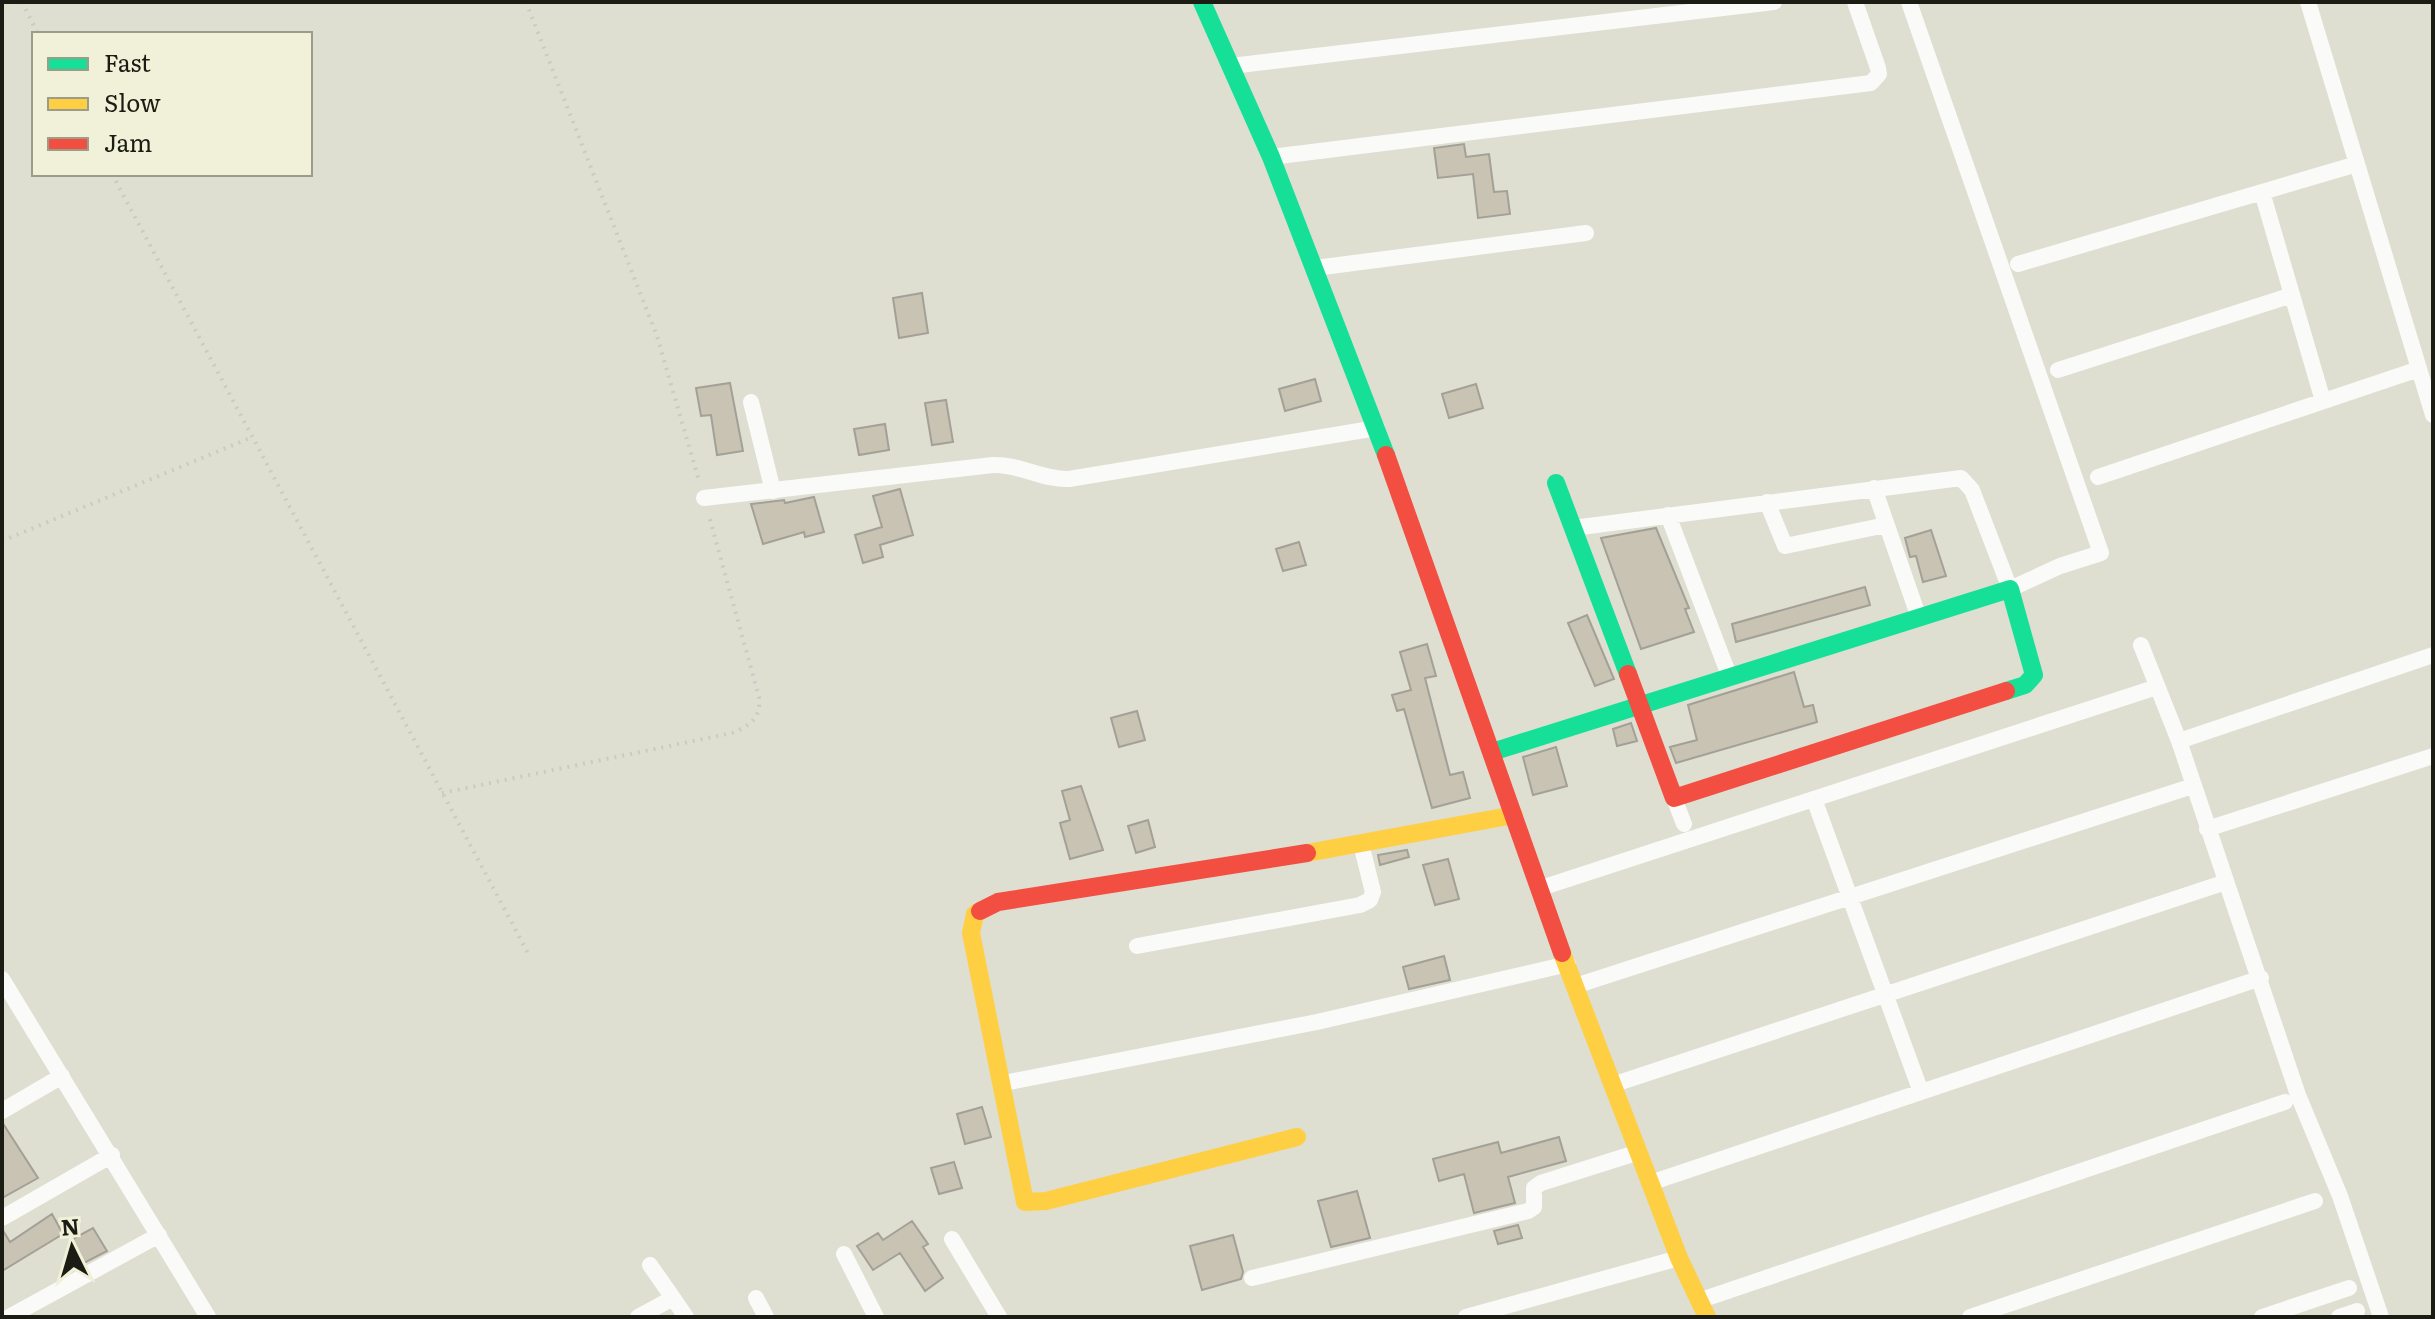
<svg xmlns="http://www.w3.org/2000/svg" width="2435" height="1319" font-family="Literata,serif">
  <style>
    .building { fill: #c8c3b2; stroke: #a3a097; stroke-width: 2 }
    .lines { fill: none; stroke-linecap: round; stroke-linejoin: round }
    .path { stroke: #cacac6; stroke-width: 4; stroke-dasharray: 2 6; stroke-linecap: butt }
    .street { stroke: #fafaf8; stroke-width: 16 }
    .fast { stroke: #16e098; stroke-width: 18 }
    .slow { stroke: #ffcf43; stroke-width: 18 }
    .jam { stroke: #f24e42; stroke-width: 18 }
  </style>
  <rect width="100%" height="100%" fill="#deded1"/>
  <path class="building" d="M 1464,144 L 1466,157 L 1489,154 L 1494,192 L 1507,191 L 1510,214 L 1478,218 L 1473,174 L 1438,178 L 1434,148 Z
    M 922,293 L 928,333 L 899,338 L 893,298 Z
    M 1315,379 L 1321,401 L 1285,411 L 1279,389 Z
    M 730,383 L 743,451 L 717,455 L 711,415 L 701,416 L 696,388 Z
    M 1476,384 L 1483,408 L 1449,418 L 1442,394 Z
    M 946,400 L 953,442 L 932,445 L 925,403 Z
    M 885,424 L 889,450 L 859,455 L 854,429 Z
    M 900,489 L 913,535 L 880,545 L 883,557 L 863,563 L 855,535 L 882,527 L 873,496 Z
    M 814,497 L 824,532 L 805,537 L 804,532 L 763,544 L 751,504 L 784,500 L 785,503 Z
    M 1656,528 L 1689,608 L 1685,609 L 1694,632 L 1641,649 L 1601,538 Z
    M 1931,530 L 1946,576 L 1923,582 L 1916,556 L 1910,557 L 1905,538 Z
    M 1299,542 L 1306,565 L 1283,571 L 1276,549 Z
    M 1865,587 L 1870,605 L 1736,642 L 1732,624 Z
    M 1587,615 L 1614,679 L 1595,686 L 1568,623 Z
    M 1427,644 L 1436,676 L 1425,678 L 1450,775 L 1463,772 L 1470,798 L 1432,808 L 1404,709 L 1397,711 L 1392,695 L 1411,690 L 1400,652 Z
    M 1794,672 L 1804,707 L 1813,705 L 1817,722 L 1676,763 L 1670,747 L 1697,740 L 1688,705 Z
    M 1137,711 L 1145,740 L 1119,747 L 1111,718 Z
    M 1631,723 L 1637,741 L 1617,746 L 1613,729 Z
    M 1556,747 L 1567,786 L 1533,795 L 1523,757 Z
    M 1081,786 L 1103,850 L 1070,859 L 1060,823 L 1070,820 L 1062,791 Z
    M 1148,820 L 1155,847 L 1136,853 L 1128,826 Z
    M 1407,850 L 1409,857 L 1380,865 L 1378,855 Z
    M 1448,859 L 1459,899 L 1435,905 L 1423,865 Z
    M 1444,956 L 1450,980 L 1409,989 L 1403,967 Z
    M 982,1107 L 991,1137 L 965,1144 L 957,1114 Z
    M 2,1122 L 38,1178 L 2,1198 Z
    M 1559,1137 L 1566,1161 L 1508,1177 L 1515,1203 L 1474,1213 L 1464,1174 L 1439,1181 L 1433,1159 L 1498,1142 L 1501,1153 Z
    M 954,1162 L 962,1188 L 939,1194 L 931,1168 Z
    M 1357,1191 L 1370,1238 L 1331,1247 L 1318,1201 Z
    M 52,1214 L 63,1234 L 2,1271 L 2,1229 L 10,1242 Z
    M 912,1221 L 928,1244 L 923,1247 L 943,1278 L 925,1291 L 900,1253 L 873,1270 L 857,1246 L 878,1233 L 883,1240 Z
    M 1518,1225 L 1522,1238 L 1498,1244 L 1494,1231 Z
    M 93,1228 L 107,1251 L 84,1263 L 71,1240 Z
    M 1233,1235 L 1243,1272 L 1241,1279 L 1202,1290 L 1190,1246 Z"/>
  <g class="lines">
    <path class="path" d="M 22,2 L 38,34
      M 526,2 L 657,336 L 699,481
      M 112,174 L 529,955
      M 2,541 L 250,438
      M 442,793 L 732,733 C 751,725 761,718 759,697 L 709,516"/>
    <path class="street" d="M 2308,2 L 2433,415
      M 1231,66 L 1774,2
      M 1271,157 L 1871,83 L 1879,74 L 1878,68 L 1855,2
      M 2262,192 L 2323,401
      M 2018,264 L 2357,164
      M 1315,268 L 1586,233
      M 2058,370 L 2292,295
      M 751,402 L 773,491
      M 2098,477 L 2419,369
      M 1874,488 L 1919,618
      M 704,498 L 993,465 C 1020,464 1042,480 1069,479 L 1377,428
      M 1767,502 L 1785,546 L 1886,525
      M 1668,515 L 1730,678
      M 1573,528 L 1961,478 L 1972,490 L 2010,589 L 2060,566 L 2101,553 L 1909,2
      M 2141,645 L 2179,741 L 2298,1095 L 2340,1196 L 2381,1317
      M 2179,741 L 2433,655
      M 1674,798 L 1684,824
      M 1814,799 L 1921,1092
      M 2207,829 L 2433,756
      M 1541,888 L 2157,687
      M 1137,946 L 1360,905 L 1370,900 L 1373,892 L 1361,844
      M 2,979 L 208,1317
      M 1575,986 L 2193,786
      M 1004,1083 L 1317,1022 L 1568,964
      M 1612,1085 L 2226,882
      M 2,1111 L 62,1076
      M 1650,1183 L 2261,978
      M 2,1218 L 112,1155
      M 952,1239 L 999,1317
      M 844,1254 L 876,1317
      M 650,1265 L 673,1298
      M 1252,1278 L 1528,1211 L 1534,1207 L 1534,1188 L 1541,1183 L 1639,1152
      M 756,1298 L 766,1317
      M 1701,1300 L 2285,1102
      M 9,1317 L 159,1235
      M 638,1317 L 673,1298 L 686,1317
      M 1466,1317 L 1679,1258
      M 1970,1317 L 2315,1201
      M 2262,1317 L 2349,1288
      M 2339,1317 L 2357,1311"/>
    <path class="fast" d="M 1202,2 L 1271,157 L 1386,455
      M 1556,483 L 1628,674
      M 1492,752 L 2010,589 L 2034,675 L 2025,685 L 2006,691"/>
    <path class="slow" d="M 1307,853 L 1514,815
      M 980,911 L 975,914 L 971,933 L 1025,1202 L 1046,1201 L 1297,1137
      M 1562,953 L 1679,1258 L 1707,1317"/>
    <path class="jam" d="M 1386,455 L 1562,953
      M 1628,674 L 1674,798 L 2006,691
      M 980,911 L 998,902 L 1307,853"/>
  </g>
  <rect width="2435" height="1319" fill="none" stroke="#1b1c13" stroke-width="8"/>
  <rect x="32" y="32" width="280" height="144" fill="#f0f1d8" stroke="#9b9c89" stroke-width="2"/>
  <rect x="48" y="58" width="40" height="12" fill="#16e098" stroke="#9b9c89" stroke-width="2"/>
  <text x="104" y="72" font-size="24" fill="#1b1c13">Fast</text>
  <rect x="48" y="98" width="40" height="12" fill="#ffcf43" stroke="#9b9c89" stroke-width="2"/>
  <text x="104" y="112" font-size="24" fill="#1b1c13">Slow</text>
  <rect x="48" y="138" width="40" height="12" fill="#f24e42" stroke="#9b9c89" stroke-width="2"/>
  <text x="104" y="152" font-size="24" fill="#1b1c13">Jam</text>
  <g transform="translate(72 1247) rotate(355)" stroke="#f0f1d8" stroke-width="6" paint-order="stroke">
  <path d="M0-6L14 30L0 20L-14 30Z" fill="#1b1c13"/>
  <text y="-12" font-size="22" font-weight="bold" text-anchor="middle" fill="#1b1c13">N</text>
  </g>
</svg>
